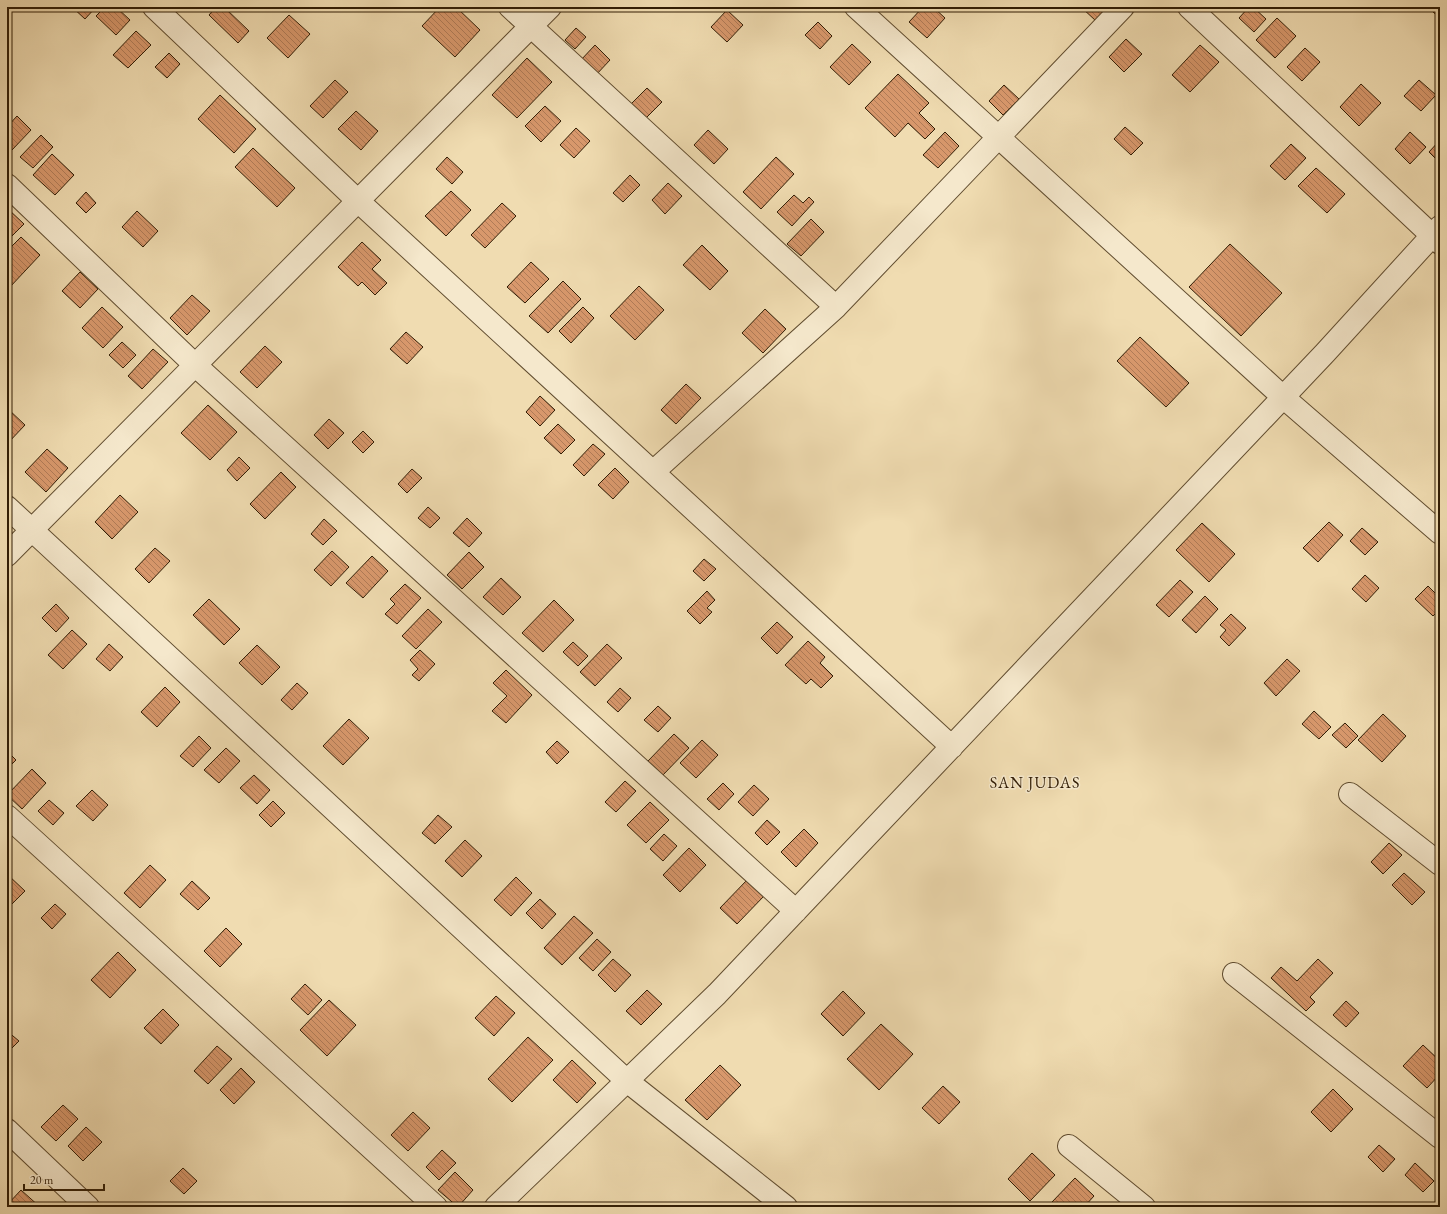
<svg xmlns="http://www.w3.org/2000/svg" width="1447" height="1214" font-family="'EB Garamond',serif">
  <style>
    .building { fill: url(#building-back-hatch); stroke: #311d05 }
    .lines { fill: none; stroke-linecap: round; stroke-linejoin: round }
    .minor-casing { stroke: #614d30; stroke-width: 24 }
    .minor { stroke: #f5e8cc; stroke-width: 22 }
    .labels { text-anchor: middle; stroke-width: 3; stroke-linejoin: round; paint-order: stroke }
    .quarter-label { font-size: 16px; letter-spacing: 1px; fill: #311d05; stroke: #f5e8cc }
  </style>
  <defs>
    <pattern id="building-back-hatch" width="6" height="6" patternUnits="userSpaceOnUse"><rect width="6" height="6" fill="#d8986c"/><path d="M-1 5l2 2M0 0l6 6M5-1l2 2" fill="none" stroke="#b07b57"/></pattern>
  </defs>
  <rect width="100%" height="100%" fill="#f0dcb1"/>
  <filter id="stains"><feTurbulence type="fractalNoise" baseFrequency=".005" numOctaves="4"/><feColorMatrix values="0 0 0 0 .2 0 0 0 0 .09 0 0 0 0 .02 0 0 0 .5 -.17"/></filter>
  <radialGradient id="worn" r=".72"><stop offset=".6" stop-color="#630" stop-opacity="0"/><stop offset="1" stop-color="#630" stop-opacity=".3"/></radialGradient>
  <path class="building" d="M 72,7 L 96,7 L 85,19 Z
    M 105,7 L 116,7 L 130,20 L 116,35 L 96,16 Z
    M 216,7 L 224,7 L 249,31 L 238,43 L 209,15 Z
    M 440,7 L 456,7 L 480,30 L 455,57 L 422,26 Z
    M 923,7 L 933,7 L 945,18 L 927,38 L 909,22 Z
    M 1081,7 L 1109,7 L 1096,21 Z
    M 1249,7 L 1253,7 L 1266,19 L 1254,32 L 1239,18 Z
    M 1438,7 L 1440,7 L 1440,18 L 1433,12 Z
    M 727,10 L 743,25 L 727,42 L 711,27 Z
    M 289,15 L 310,34 L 288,58 L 267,38 Z
    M 1277,18 L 1296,36 L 1275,58 L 1256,40 Z
    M 818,22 L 832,36 L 820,49 L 805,35 Z
    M 576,28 L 586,37 L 575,49 L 565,40 Z
    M 136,31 L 151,45 L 128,68 L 113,55 Z
    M 1126,39 L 1142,54 L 1124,72 L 1109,57 Z
    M 852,44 L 871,62 L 849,85 L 830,67 Z
    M 595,45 L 610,60 L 595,76 L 580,61 Z
    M 1200,45 L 1219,62 L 1190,92 L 1172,75 Z
    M 1305,48 L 1320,62 L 1302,81 L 1287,67 Z
    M 169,53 L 180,64 L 167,78 L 155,67 Z
    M 527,58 L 552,82 L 517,118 L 492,95 Z
    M 898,74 L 929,103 L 919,113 L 935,129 L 925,139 L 908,123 L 895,137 L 865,108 Z
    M 335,80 L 348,92 L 323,118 L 310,106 Z
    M 1419,80 L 1436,95 L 1421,111 L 1404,96 Z
    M 1361,84 L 1381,103 L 1359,126 L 1340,107 Z
    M 1004,85 L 1019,99 L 1003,115 L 989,101 Z
    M 647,88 L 662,102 L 644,120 L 629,106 Z
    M 220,95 L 256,129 L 234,153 L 198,119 Z
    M 545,106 L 561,121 L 541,142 L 525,126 Z
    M 356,111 L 378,131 L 361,150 L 338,129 Z
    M 17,116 L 31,130 L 12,150 L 7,145 L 7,127 Z
    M 1125,127 L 1143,143 L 1131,155 L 1114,139 Z
    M 576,128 L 590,141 L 574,158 L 560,145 Z
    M 708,130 L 728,149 L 714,164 L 694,145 Z
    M 945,132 L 959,146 L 938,168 L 923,155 Z
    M 1410,132 L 1426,147 L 1410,164 L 1395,149 Z
    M 41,135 L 53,147 L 33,168 L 20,157 Z
    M 1440,140 L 1440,163 L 1429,152 Z
    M 1291,144 L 1306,158 L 1285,180 L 1270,166 Z
    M 253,148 L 295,188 L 277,207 L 235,167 Z
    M 52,154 L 74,175 L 55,195 L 33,175 Z
    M 447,157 L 463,172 L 452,184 L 436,169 Z
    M 776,157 L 794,174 L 761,209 L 743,192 Z
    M 1316,168 L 1345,194 L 1327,213 L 1298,186 Z
    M 630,175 L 640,185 L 623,202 L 613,193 Z
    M 668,183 L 682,196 L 665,214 L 652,200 Z
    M 451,191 L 471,210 L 446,236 L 425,216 Z
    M 86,192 L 96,203 L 86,213 L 76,203 Z
    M 794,195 L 803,203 L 809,197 L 814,202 L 792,226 L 777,212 Z
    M 502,203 L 516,216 L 485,248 L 471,235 Z
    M 7,208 L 24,224 L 7,241 Z
    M 137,211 L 158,231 L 143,247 L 122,227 Z
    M 811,219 L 824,232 L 801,256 L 787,244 Z
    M 21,237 L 40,255 L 10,287 L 7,284 L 7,251 Z
    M 362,242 L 381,260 L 372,269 L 387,283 L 375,295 L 362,282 L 358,286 L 338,267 Z
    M 1230,244 L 1282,293 L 1241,336 L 1189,287 Z
    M 702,245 L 728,271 L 710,290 L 683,265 Z
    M 531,262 L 549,279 L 525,303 L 507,287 Z
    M 80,272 L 98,289 L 80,308 L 62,291 Z
    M 563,281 L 581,299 L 548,333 L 529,316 Z
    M 639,286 L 664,310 L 635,340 L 610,316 Z
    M 192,295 L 210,311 L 187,335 L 170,318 Z
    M 102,307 L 123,327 L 103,348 L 82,328 Z
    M 583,307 L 594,318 L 571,343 L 559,331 Z
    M 765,309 L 786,329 L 763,353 L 742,333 Z
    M 406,332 L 423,347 L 407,364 L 390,349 Z
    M 1140,337 L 1189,383 L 1166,407 L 1117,361 Z
    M 122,342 L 136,355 L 123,368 L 109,355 Z
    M 265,346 L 282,362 L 257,388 L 240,372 Z
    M 153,349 L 168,362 L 142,389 L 128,376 Z
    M 686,384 L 701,398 L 676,424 L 661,410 Z
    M 540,396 L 555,410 L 540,426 L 526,412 Z
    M 208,405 L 237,432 L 210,460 L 181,433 Z
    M 7,408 L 25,425 L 7,444 Z
    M 329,419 L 344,433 L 328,449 L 314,435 Z
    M 558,424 L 575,440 L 561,454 L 544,438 Z
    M 363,431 L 374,442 L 363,453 L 352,442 Z
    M 593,444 L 605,454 L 584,476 L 573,465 Z
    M 47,449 L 68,468 L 46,492 L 25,472 Z
    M 239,457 L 250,468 L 237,481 L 227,470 Z
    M 615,468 L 629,482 L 613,499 L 598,485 Z
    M 412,469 L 422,478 L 407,493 L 398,484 Z
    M 281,472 L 296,487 L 265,519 L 250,504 Z
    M 120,495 L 138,512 L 112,539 L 95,522 Z
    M 428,507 L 440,518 L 430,528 L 418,518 Z
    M 467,518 L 482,533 L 469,547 L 453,533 Z
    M 324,519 L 337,531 L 323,545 L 311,534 Z
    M 1329,522 L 1343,535 L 1318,562 L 1303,548 Z
    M 1202,523 L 1235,554 L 1209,582 L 1176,550 Z
    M 1362,528 L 1378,542 L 1365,555 L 1350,541 Z
    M 155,548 L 170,561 L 149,583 L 135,569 Z
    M 332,551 L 349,567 L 331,586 L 314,570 Z
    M 469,552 L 484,567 L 462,589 L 447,575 Z
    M 372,556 L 388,571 L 363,598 L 346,583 Z
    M 704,559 L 716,569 L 704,581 L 693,571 Z
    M 1365,575 L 1379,588 L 1366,602 L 1352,589 Z
    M 501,578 L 521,597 L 503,615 L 483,597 Z
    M 1180,580 L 1193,592 L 1169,617 L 1156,605 Z
    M 405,584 L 421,598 L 397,624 L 385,614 L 395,604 L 390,599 Z
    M 1428,586 L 1440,598 L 1440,609 L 1433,616 L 1415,599 Z
    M 707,591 L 715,600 L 707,608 L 712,612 L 700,624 L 687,611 Z
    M 1205,596 L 1218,609 L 1196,633 L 1182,620 Z
    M 209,599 L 240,629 L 224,645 L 193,615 Z
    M 554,600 L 574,620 L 543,652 L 522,633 Z
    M 56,604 L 69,618 L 56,632 L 42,618 Z
    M 428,609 L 442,622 L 416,649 L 402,636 Z
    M 1231,614 L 1246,628 L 1229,646 L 1220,637 L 1226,630 L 1220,625 Z
    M 777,622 L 793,637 L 777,654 L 761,638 Z
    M 72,630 L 87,644 L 63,669 L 48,655 Z
    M 808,641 L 825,657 L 820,663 L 833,676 L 821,688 L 811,679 L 806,684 L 785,665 Z
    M 573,642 L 588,656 L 578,666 L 563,652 Z
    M 109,644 L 123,657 L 110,671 L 96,659 Z
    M 607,644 L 622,658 L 595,686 L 580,672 Z
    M 257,645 L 280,667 L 262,685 L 239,663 Z
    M 420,650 L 435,664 L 419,681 L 412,675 L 418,669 L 410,660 Z
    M 1287,659 L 1300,671 L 1276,696 L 1264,683 Z
    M 506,670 L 532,695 L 506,723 L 492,711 L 507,696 L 493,683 Z
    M 297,683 L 308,693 L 292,710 L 281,700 Z
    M 165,687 L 180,702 L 157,727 L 141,712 Z
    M 620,688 L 631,698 L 618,712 L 607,702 Z
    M 658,706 L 671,718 L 658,732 L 644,720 Z
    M 1314,711 L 1331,727 L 1319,739 L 1302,724 Z
    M 1383,714 L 1406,736 L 1382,762 L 1358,740 Z
    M 349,719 L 369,738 L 343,765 L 323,746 Z
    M 1345,723 L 1358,736 L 1346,748 L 1332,735 Z
    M 674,734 L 689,748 L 663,775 L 648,761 Z
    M 199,736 L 211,748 L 193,767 L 180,756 Z
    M 702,740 L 718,755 L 696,778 L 680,763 Z
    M 557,741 L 569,752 L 557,764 L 546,752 Z
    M 226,748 L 240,761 L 219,783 L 204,770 Z
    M 7,751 L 16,760 L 7,769 Z
    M 32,769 L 46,783 L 22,809 L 7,795 Z
    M 254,775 L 270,790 L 257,804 L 240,788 Z
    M 625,781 L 636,791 L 616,812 L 605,802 Z
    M 723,783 L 734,794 L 719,810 L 707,799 Z
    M 754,785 L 769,799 L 753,816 L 738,802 Z
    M 92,790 L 108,805 L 93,821 L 76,806 Z
    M 49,800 L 64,813 L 53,825 L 38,811 Z
    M 273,801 L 285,813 L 271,827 L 259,815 Z
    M 650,802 L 669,820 L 646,843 L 627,825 Z
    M 438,815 L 452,827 L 435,844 L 422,833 Z
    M 767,820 L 780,832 L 767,845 L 755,833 Z
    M 804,829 L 818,843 L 796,867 L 781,852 Z
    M 664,834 L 677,846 L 663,861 L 650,849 Z
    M 465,840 L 482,856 L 462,877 L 445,861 Z
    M 1389,843 L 1402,855 L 1383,874 L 1371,862 Z
    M 689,848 L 706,865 L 680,892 L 663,875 Z
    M 150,865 L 166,880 L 140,908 L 124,893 Z
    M 1404,873 L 1425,892 L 1412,905 L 1392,885 Z
    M 8,875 L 25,891 L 9,907 L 7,905 Z
    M 516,877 L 532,893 L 511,916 L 494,900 Z
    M 748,879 L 765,895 L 737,924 L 720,908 Z
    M 192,881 L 210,898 L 198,910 L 180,894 Z
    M 540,899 L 556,914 L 542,929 L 526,913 Z
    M 55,904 L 66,914 L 52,929 L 41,918 Z
    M 574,916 L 593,933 L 562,965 L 544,948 Z
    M 226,928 L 242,944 L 220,967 L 204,951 Z
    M 597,939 L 611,952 L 593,971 L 579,958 Z
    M 118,952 L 136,970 L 110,998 L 91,980 Z
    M 613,959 L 631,975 L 615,992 L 598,975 Z
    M 1318,959 L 1333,973 L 1310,997 L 1315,1002 L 1306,1011 L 1271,978 L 1281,967 L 1297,981 Z
    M 305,984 L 322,1000 L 308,1015 L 291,999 Z
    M 647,990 L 662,1004 L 641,1025 L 626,1011 Z
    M 843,991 L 865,1013 L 843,1036 L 821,1014 Z
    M 496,996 L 515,1013 L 494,1036 L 475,1018 Z
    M 329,1000 L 356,1025 L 327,1056 L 300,1030 Z
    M 1346,1001 L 1359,1013 L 1346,1027 L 1333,1015 Z
    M 163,1009 L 179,1025 L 161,1044 L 144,1028 Z
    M 881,1024 L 913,1054 L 879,1090 L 847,1059 Z
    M 7,1031 L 19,1041 L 7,1053 Z
    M 528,1037 L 553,1060 L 512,1102 L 488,1079 Z
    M 1423,1045 L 1440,1061 L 1440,1074 L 1427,1088 L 1403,1066 Z
    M 217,1046 L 232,1059 L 208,1084 L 194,1071 Z
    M 572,1060 L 596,1083 L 577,1103 L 553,1080 Z
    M 720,1065 L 741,1085 L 707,1120 L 685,1100 Z
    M 241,1068 L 255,1082 L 234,1104 L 220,1090 Z
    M 943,1086 L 960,1102 L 939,1124 L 922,1108 Z
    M 1333,1089 L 1353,1109 L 1331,1132 L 1311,1112 Z
    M 63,1105 L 78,1119 L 56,1141 L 41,1127 Z
    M 413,1112 L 430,1128 L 408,1151 L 391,1135 Z
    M 86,1127 L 102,1142 L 83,1161 L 68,1146 Z
    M 1379,1145 L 1395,1159 L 1383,1172 L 1368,1157 Z
    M 442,1150 L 456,1163 L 439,1180 L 426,1167 Z
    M 1032,1153 L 1055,1175 L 1030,1201 L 1008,1179 Z
    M 1415,1163 L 1434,1181 L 1423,1192 L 1405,1175 Z
    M 183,1168 L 197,1181 L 184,1194 L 170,1181 Z
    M 455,1172 L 473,1190 L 458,1207 L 438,1190 Z
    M 1075,1178 L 1094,1196 L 1084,1207 L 1057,1207 L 1052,1202 Z
    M 21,1190 L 40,1207 L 7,1207 L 7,1205 Z"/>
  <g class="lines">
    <g class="minor-casing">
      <path id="minor" d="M 154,7 L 358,201 L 952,747
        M 510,7 L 836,307
        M 856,7 L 1283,397 L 1440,533
        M 1189,7 L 1440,243
        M 7,185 L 195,365 L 796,911
        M 653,472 L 836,307 L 1123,7
        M 7,507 L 627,1081 L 786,1207
        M 7,555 L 550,7
        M 1350,794 L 1440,864
        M 7,816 L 436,1207
        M 1234,974 L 1440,1137
        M 7,1130 L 88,1207
        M 1069,1146 L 1144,1207
        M 496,1207 L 717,994 L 1325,353 L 1440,227"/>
    </g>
    <use href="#minor" class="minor"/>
  </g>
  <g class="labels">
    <g class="quarter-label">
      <text x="1035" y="788">SAN JUDAS</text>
    </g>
  </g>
  <rect width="1447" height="1214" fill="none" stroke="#f0dcb1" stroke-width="24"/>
  <rect x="8" y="8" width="1431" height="1198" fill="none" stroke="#311d05" stroke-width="2"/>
  <rect x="12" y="12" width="1423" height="1190" fill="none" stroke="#311d05"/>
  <path d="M24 1184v6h80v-6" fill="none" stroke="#311d05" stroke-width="2"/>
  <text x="30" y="1184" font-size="12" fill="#311d05" stroke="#f5e8cc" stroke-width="3" paint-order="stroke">20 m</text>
  <rect width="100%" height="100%" filter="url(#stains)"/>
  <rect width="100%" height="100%" fill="url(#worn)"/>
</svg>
